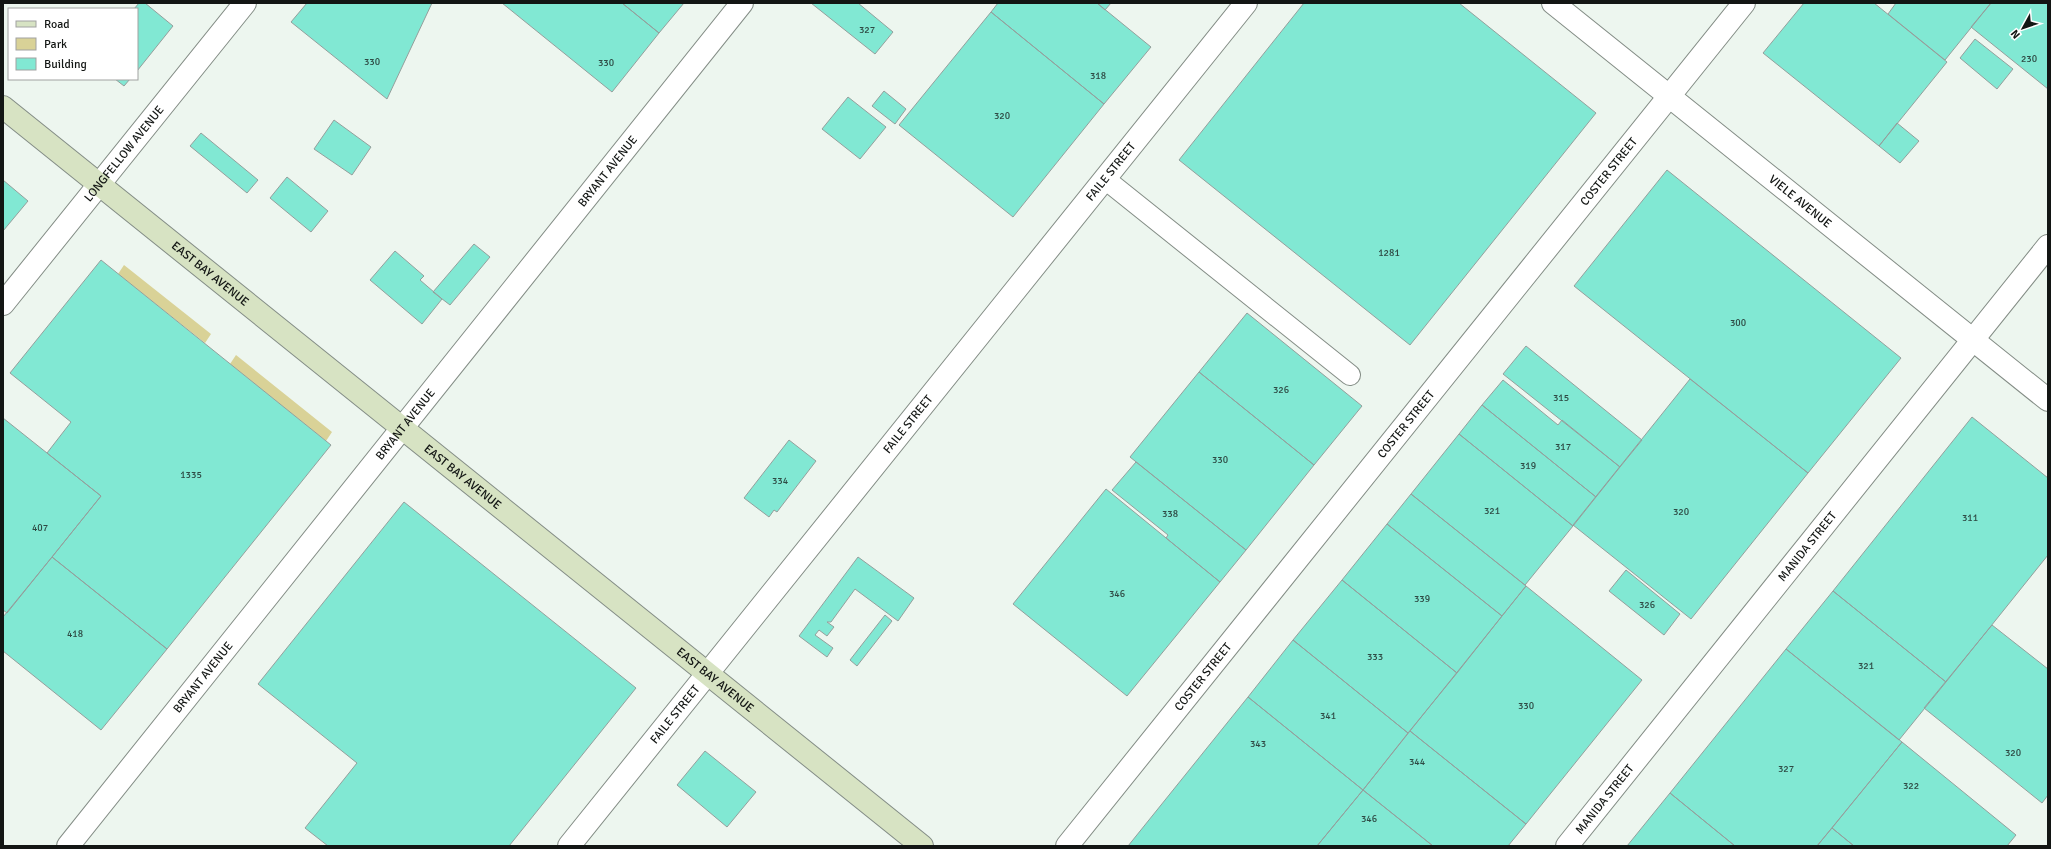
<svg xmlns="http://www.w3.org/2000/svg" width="2051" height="849" font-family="Signika,sans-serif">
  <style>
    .green { fill: #d9d297 }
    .building { fill: #81e8d3; stroke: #949f9c }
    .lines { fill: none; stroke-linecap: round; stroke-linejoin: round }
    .service-casing { stroke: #848d86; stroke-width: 22 }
    .minor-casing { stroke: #848d86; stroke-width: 24 }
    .tertiary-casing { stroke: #848d86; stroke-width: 24 }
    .secondary-casing { stroke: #848d86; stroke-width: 24 }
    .service { stroke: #fff; stroke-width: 20 }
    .minor { stroke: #fff; stroke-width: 22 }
    .tertiary { stroke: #fff; stroke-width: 22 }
    .secondary { stroke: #d7e3c3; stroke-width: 22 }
    .labels { text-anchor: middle; stroke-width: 3; stroke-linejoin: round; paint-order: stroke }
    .number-label { font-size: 10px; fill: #2e4a44 }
    .street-label { font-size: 12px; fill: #131614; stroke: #fff }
  </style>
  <rect width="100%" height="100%" fill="#edf6ef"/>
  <path class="green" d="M 124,265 L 211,334 L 205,343 L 118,274 Z
    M 236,355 L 332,432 L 326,441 L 230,364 Z"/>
  <path class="building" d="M 139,3 L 145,3 L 173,26 L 137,71 L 137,9 L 134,9 Z
    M 307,3 L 432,3 L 387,99 L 291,22 Z
    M 502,3 L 622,3 L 659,33 L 612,92 Z
    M 622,3 L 684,3 L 659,33 Z
    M 811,3 L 858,3 L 893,32 L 875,54 Z
    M 998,3 L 1097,3 L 1151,47 L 1104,104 L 991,12 Z
    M 1097,3 L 1111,3 L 1105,10 Z
    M 1304,3 L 1459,3 L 1596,113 L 1410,345 L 1179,160 Z
    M 1804,3 L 1874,3 L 1947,62 L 1879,146 L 1763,53 Z
    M 1896,3 L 1991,3 L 1945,60 L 1888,14 Z
    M 1991,3 L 2048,3 L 2048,89 L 1971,27 Z
    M 991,12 L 1104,104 L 1013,217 L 899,125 Z
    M 1975,39 L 2013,69 L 1997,89 L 1960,58 Z
    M 115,79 L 130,79 L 124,86 Z
    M 884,91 L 906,109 L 895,124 L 872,106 Z
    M 848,97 L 886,127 L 860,159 L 822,129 Z
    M 334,120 L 371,147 L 352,175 L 314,149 Z
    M 1897,123 L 1919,141 L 1900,163 L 1879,146 Z
    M 201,133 L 258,180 L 247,193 L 190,146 Z
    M 1667,170 L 1901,358 L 1808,473 L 1574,286 Z
    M 287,177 L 328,211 L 311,232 L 270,198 Z
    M 3,180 L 28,201 L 3,231 Z
    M 474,244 L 490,257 L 450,305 L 433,292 Z
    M 395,251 L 424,276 L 420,280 L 442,299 L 422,324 L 370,280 Z
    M 101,260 L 331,445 L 167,649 L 52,557 L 101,496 L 47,453 L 71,422 L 10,373 Z
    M 1247,313 L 1362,406 L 1314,465 L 1199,372 Z
    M 1526,346 L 1642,440 L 1620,467 L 1503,374 Z
    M 1199,372 L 1314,465 L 1246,550 L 1130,457 Z
    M 1690,379 L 1808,473 L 1691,619 L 1573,525 Z
    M 1503,380 L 1558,425 L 1562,420 L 1620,467 L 1596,497 L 1482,405 Z
    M 1482,405 L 1596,497 L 1573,526 L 1459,434 Z
    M 1972,417 L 2048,478 L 2048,555 L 1946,682 L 1833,591 Z
    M 3,418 L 101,496 L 7,613 L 3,610 Z
    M 1459,434 L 1573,526 L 1525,585 L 1411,494 Z
    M 789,440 L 816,461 L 777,512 L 774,510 L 769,517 L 744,498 Z
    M 1136,462 L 1246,550 L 1220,582 L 1166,538 L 1168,535 L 1112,490 Z
    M 1106,489 L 1220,582 L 1127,696 L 1013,604 Z
    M 1411,494 L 1526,586 L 1502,616 L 1387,524 Z
    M 404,502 L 636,688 L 509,846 L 328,846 L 305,828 L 357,763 L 258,684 Z
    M 1387,524 L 1502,616 L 1457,673 L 1342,580 Z
    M 52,557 L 167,649 L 101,730 L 3,651 L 3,617 Z
    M 858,557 L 914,598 L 898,621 L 855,589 L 831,622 L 827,622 L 834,627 L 827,636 L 819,630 L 815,635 L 833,648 L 827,657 L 799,636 Z
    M 1626,570 L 1680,614 L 1664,635 L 1609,591 Z
    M 1342,580 L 1457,673 L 1408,733 L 1293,640 Z
    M 1526,586 L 1642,680 L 1526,824 L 1410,731 Z
    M 1833,591 L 1946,682 L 1899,740 L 1786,649 Z
    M 885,615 L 892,621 L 857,666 L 850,660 Z
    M 1992,625 L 2048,669 L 2048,795 L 2042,803 L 1924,708 Z
    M 1293,640 L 1408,733 L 1363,790 L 1248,697 Z
    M 1786,649 L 1902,742 L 1817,846 L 1735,846 L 1670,793 Z
    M 1248,697 L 1363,790 L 1317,846 L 1128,846 Z
    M 1410,731 L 1526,824 L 1508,846 L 1433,846 L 1363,790 Z
    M 1902,742 L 2016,835 L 2007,846 L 1854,846 L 1832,828 Z
    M 705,751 L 756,792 L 727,827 L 677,785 Z
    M 1363,790 L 1433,846 L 1317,846 Z
    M 1670,793 L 1735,846 L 1627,846 Z
    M 1832,828 L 1854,846 L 1817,846 Z"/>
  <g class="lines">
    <g class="service-casing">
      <path id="service" d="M 1105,179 L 1350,375"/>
    </g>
    <g class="minor-casing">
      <g id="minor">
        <path id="s1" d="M 3,304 L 245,3"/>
        <path id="s2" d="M 68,846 L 742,3"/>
        <path id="s3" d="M 569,846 L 1246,3"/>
        <path id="s4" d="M 1067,846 L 1744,3"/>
        <path id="s5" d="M 1567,846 L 2048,246"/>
      </g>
    </g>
    <g class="tertiary-casing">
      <g id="tertiary">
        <path id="s6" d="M 1553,3 L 2048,400"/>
      </g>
    </g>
    <g class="secondary-casing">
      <g id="secondary">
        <path id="s7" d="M 3,107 L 922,846"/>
      </g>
    </g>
    <use href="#service" class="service"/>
    <use href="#minor" class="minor"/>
    <use href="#tertiary" class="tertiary"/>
    <use href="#secondary" class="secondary"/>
  </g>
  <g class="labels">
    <g class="number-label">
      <text x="867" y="33">327</text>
      <text x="2029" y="62">230</text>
      <text x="372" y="65">330</text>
      <text x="606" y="66">330</text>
      <text x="1098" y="79">318</text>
      <text x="1002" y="119">320</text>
      <text x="1389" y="256">1281</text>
      <text x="1738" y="326">300</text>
      <text x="1281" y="393">326</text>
      <text x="1561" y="401">315</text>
      <text x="1563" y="450">317</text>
      <text x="1220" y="463">330</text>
      <text x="1528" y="469">319</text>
      <text x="191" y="478">1335</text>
      <text x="780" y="484">334</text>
      <text x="1492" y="514">321</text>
      <text x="1681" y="515">320</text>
      <text x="1170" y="517">338</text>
      <text x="1970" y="521">311</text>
      <text x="40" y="531">407</text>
      <text x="1117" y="597">346</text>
      <text x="1422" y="602">339</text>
      <text x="1647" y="608">326</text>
      <text x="75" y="637">418</text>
      <text x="1375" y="660">333</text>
      <text x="1866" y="669">321</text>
      <text x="1526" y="709">330</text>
      <text x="1328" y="719">341</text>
      <text x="1258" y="747">343</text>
      <text x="2013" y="756">320</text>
      <text x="1417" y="765">344</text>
      <text x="1786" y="772">327</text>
      <text x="1911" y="789">322</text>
      <text x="1369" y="822">346</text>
    </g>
    <g class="street-label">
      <text dy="4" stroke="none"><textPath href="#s1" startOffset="193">LONGFELLOW AVENUE</textPath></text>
      <text dy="4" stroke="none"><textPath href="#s2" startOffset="864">BRYANT AVENUE</textPath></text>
      <text dy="4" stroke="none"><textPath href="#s3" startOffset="865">FAILE STREET</textPath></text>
      <text dy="4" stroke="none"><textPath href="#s4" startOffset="865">COSTER STREET</textPath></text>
      <text dy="4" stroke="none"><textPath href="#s6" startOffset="317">VIELE AVENUE</textPath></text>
      <text dy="4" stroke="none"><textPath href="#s7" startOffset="266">EAST BAY AVENUE</textPath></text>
      <text dy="4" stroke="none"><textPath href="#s3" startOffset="541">FAILE STREET</textPath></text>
      <text dy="4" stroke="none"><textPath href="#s2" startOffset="540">BRYANT AVENUE</textPath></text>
      <text dy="4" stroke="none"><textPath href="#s4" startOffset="541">COSTER STREET</textPath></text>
      <text dy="4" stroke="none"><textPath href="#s7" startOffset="590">EAST BAY AVENUE</textPath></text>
      <text dy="4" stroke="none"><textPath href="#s5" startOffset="384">MANIDA STREET</textPath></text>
      <text dy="4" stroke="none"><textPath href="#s4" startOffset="217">COSTER STREET</textPath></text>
      <text dy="4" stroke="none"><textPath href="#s2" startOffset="216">BRYANT AVENUE</textPath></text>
      <text dy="4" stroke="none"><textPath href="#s7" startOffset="914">EAST BAY AVENUE</textPath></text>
      <text dy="4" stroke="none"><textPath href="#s3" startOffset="169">FAILE STREET</textPath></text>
      <text dy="4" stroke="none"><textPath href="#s5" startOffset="60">MANIDA STREET</textPath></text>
    </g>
  </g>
  <rect width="2051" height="849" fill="none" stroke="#131614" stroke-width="8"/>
  <rect x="8" y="8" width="130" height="72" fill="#ffffff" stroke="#a1a2a1"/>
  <rect x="16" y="21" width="20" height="6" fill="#d7e3c3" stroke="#a1a2a1"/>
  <text x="44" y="28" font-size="12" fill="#131614">Road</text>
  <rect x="16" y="38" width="20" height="12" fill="#d9d297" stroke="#a1a2a1"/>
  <text x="44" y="48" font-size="12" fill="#131614">Park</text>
  <rect x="16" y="58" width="20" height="12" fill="#81e8d3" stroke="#a1a2a1"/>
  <text x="44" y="68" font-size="12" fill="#131614">Building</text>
  <g transform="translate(2023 28) rotate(230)" stroke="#ffffff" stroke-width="3" paint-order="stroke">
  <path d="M0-3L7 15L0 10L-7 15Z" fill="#131614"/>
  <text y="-6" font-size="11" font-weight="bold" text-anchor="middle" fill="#131614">N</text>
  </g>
</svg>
